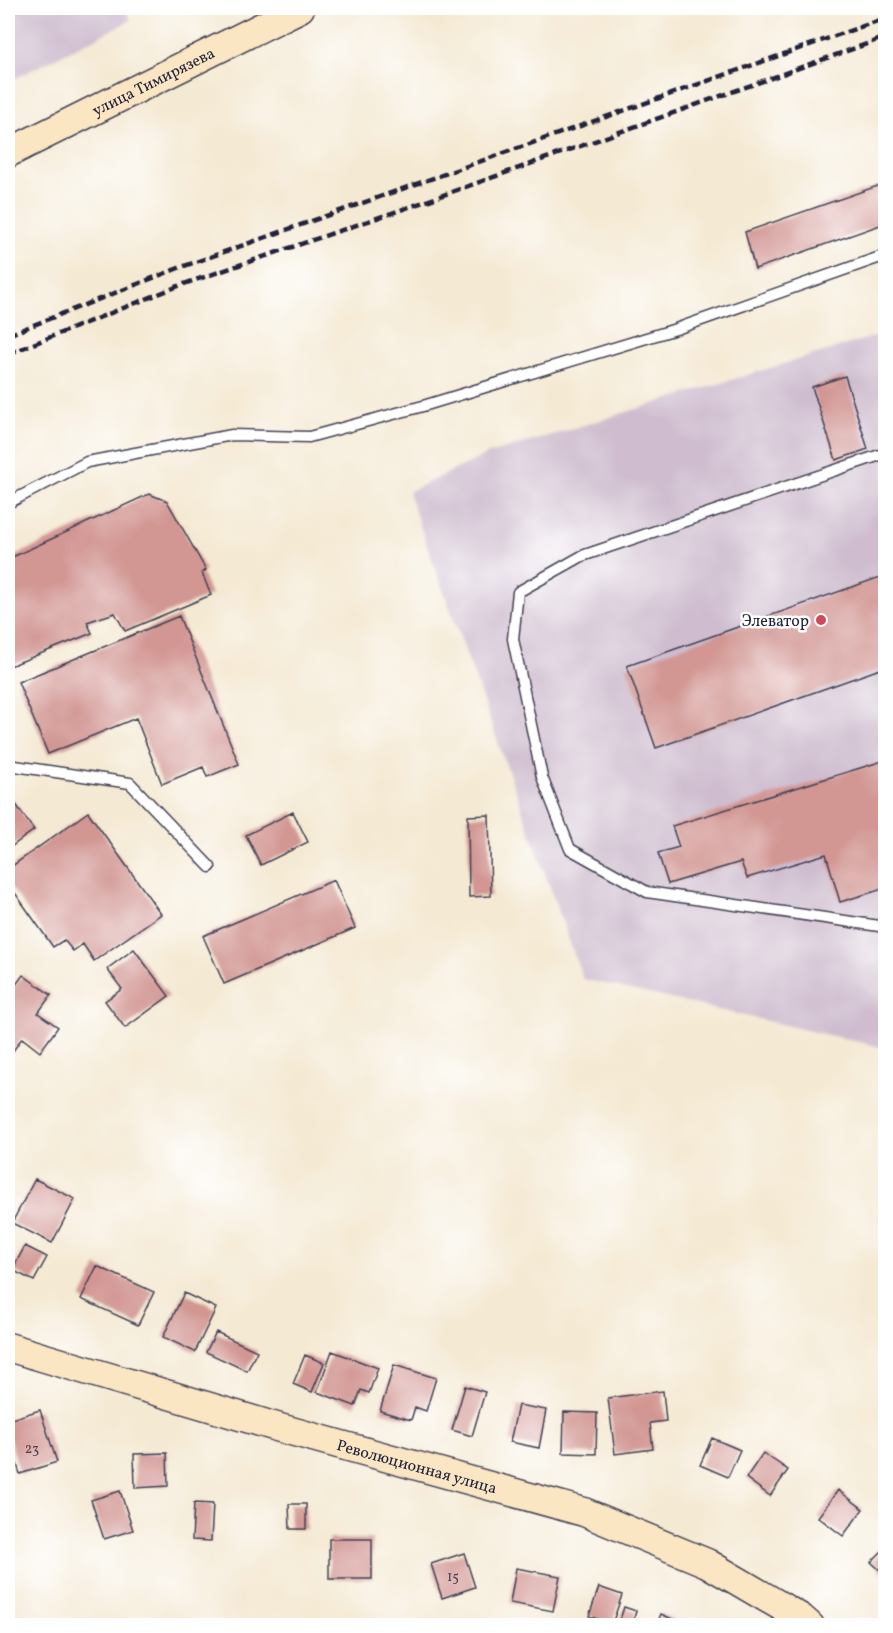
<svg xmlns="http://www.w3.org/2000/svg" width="893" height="1633" font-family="Vollkorn,serif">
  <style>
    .industrial { fill: #cfbdcf }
    .building { fill: #d29693 }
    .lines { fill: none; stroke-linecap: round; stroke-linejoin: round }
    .service-casing { stroke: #424052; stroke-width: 13 }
    .secondary-casing { stroke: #424052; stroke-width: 31 }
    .service { stroke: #fff; stroke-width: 10 }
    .secondary { stroke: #fbe6c4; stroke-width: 28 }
    .rail { stroke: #22223b; stroke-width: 4.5; stroke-dasharray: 9 4.5; stroke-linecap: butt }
    .poi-dot { fill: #d1495b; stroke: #fff; stroke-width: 2 }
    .labels { text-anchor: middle; stroke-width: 5; stroke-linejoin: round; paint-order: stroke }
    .number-label { font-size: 14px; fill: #4e3f51 }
    .street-label { font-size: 16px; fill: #22223b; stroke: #fff }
    .poi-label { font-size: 16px; fill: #22223b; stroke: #fff; text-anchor: end }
  </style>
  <rect width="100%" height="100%" fill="#fff"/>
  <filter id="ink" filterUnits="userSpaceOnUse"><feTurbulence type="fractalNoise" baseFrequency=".0167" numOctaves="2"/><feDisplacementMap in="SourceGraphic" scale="12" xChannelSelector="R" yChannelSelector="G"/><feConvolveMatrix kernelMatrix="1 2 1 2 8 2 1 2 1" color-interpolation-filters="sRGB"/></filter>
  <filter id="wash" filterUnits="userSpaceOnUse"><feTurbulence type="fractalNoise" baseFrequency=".008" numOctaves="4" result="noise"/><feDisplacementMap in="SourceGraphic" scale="24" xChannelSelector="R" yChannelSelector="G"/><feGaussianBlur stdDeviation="1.35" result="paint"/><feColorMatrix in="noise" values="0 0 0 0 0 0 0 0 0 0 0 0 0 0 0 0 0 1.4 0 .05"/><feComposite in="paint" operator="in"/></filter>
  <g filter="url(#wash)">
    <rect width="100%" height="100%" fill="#f4e9d3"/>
    <path class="industrial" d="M 8,8 L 125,8 L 131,20 L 8,82 Z
      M 885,333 L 885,1048 L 583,979 L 408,492 L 486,455 Z"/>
    <g id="blocks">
      <path class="building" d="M 886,183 L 886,223 L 755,269 L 745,232 Z
        M 845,376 L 868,449 L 836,460 L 812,387 Z
        M 149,494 L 167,501 L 206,570 L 202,573 L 211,595 L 125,631 L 115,613 L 87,622 L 92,633 L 10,666 L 8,660 L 8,559 Z
        M 886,575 L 886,667 L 656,748 L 627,666 Z
        M 179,616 L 239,764 L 207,777 L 203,767 L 162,784 L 136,718 L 48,754 L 18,682 Z
        M 886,760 L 886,888 L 840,902 L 826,854 L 747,878 L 741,862 L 668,884 L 658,853 L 679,847 L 672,826 Z
        M 8,793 L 34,830 L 8,849 Z
        M 88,812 L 161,914 L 94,961 L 83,944 L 73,951 L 64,940 L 53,947 L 8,883 L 8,869 Z
        M 293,812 L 308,842 L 261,865 L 246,835 Z
        M 489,815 L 491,896 L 469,897 L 468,816 Z
        M 334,880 L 355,928 L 224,984 L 203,936 Z
        M 134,949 L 169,996 L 125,1028 L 105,1001 L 122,989 L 107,969 Z
        M 23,975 L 51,995 L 38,1013 L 58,1027 L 40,1052 L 22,1038 L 13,1051 L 8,1047 L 8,993 L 9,994 Z
        M 35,1179 L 75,1199 L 52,1243 L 12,1223 Z
        M 25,1246 L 47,1257 L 34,1281 L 12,1270 Z
        M 97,1266 L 154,1292 L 138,1325 L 81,1299 Z
        M 184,1293 L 216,1308 L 195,1352 L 163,1337 Z
        M 216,1332 L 257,1351 L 247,1371 L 206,1352 Z
        M 332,1351 L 378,1368 L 369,1393 L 361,1390 L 355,1406 L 317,1392 Z
        M 305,1355 L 324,1363 L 312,1392 L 293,1384 Z
        M 394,1365 L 436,1378 L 426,1411 L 415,1407 L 411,1420 L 380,1411 Z
        M 465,1386 L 485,1392 L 472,1436 L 452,1430 Z
        M 663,1391 L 666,1421 L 650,1423 L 653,1449 L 615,1454 L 608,1398 Z
        M 518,1405 L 546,1410 L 539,1448 L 510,1442 Z
        M 40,1410 L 57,1462 L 20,1474 L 8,1434 L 8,1420 Z
        M 564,1412 L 597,1413 L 596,1454 L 563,1453 Z
        M 712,1438 L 740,1450 L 728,1477 L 700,1465 Z
        M 167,1453 L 168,1486 L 135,1488 L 134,1454 Z
        M 763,1453 L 788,1470 L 770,1496 L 746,1478 Z
        M 838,1490 L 863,1509 L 843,1536 L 818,1517 Z
        M 120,1491 L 133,1530 L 104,1539 L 91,1500 Z
        M 194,1503 L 213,1504 L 211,1541 L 192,1540 Z
        M 289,1504 L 306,1504 L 306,1529 L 290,1529 Z
        M 329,1539 L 372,1539 L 372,1579 L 329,1579 Z
        M 886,1547 L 886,1576 L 871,1562 Z
        M 464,1553 L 475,1587 L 442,1598 L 431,1564 Z
        M 516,1568 L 560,1576 L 553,1611 L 510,1603 Z
        M 599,1587 L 622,1595 L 612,1624 L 589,1616 Z
        M 624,1607 L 636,1611 L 632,1626 L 618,1626 Z
        M 661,1614 L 684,1624 L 683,1626 L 656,1626 Z"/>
    </g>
  </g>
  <g filter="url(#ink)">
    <use href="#blocks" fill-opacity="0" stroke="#424052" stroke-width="1.5"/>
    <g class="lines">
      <g class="service-casing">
        <path id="service" d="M 886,453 L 582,556 L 518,592 L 513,639 L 542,777 L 570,849 L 647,892 L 886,927
          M 8,503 L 87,462 L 232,435 L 309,437 L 423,406 L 676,329 L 886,255
          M 8,765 L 130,783 L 210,867"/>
      </g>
      <g class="secondary-casing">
        <g id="secondary">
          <path id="s1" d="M 8,153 L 300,8"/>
          <path id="s2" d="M 8,1347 L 280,1428 L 584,1512 L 707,1563 L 801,1618 L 810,1626"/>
        </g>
      </g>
      <use href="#service" class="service"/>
      <use href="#secondary" class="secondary"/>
      <path class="rail" d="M 8,335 L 176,269 L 886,18
        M 8,354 L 181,285 L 418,204 L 886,37"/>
    </g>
  </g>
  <circle class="poi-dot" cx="821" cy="620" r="6"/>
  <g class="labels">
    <g class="number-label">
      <text x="32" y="1453">23</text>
      <text x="453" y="1581">15</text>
    </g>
    <g class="street-label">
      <text dy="6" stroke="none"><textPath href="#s1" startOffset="162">улица Тимирязева</textPath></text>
      <text dy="6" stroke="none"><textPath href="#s2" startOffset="426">Революционная улица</textPath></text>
    </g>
    <g class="poi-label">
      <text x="809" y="626">Элеватор</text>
    </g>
  </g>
  <rect width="893" height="1633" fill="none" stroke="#fff" stroke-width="30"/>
</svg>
